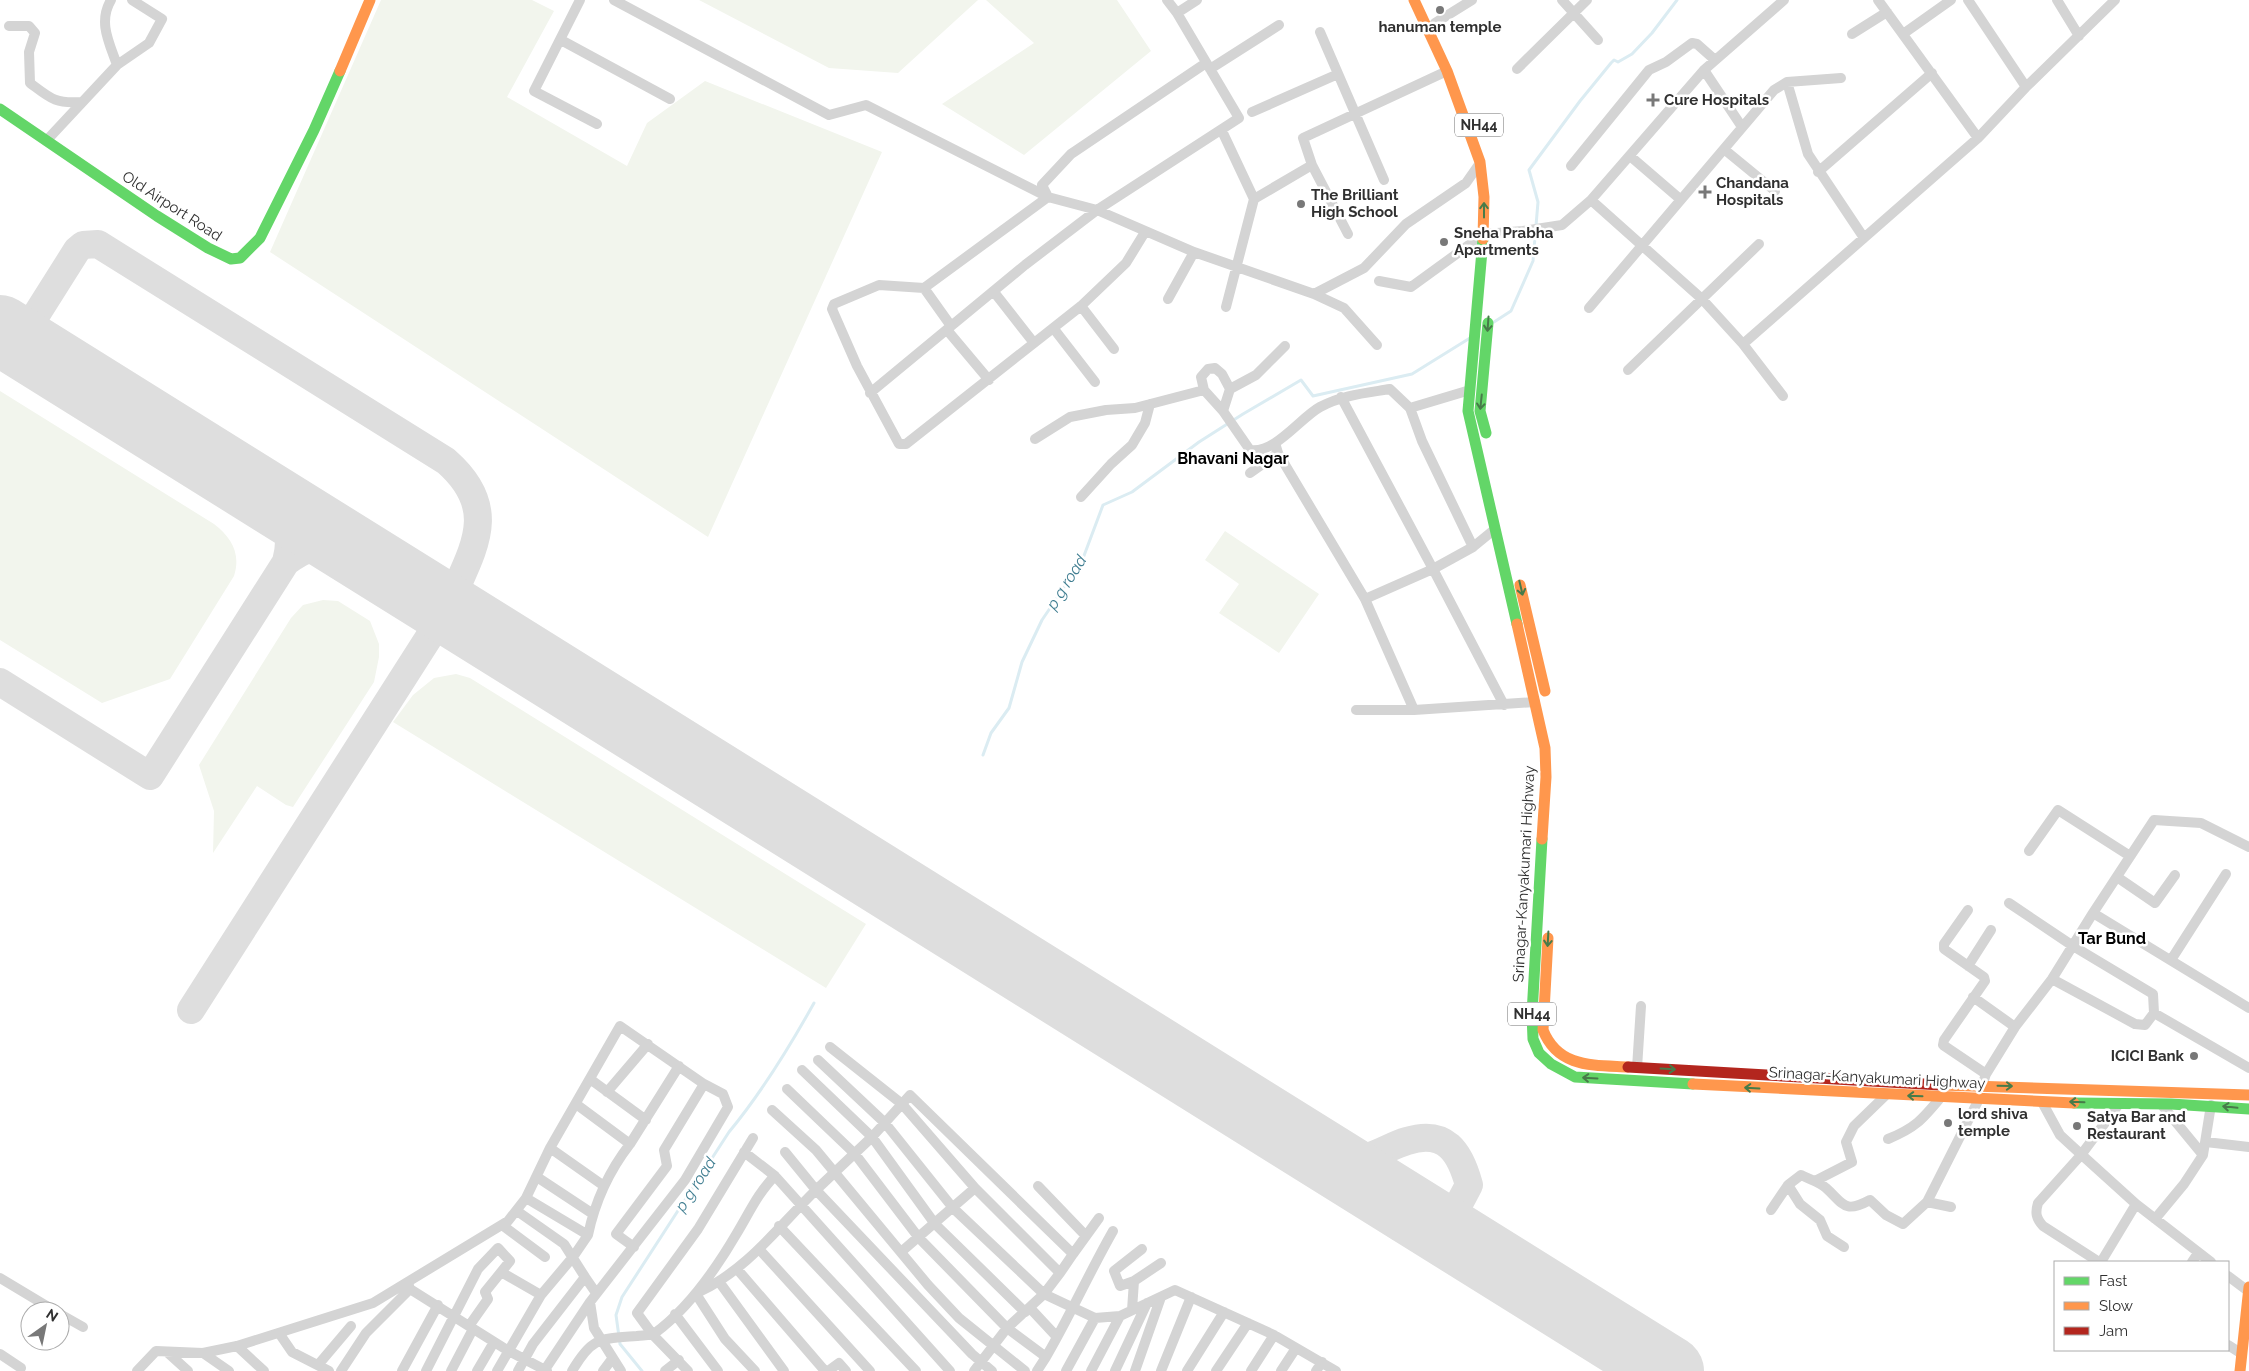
<svg xmlns="http://www.w3.org/2000/svg" width="2249" height="1371" font-family="Raleway,sans-serif">
  <style>
    .green { fill: #f2f5ed }
    .lines { fill: none; stroke-linecap: round; stroke-linejoin: round }
    .stream { stroke: #dbecf2; stroke-width: 3 }
    .taxiway { stroke: #dedede; stroke-width: 28 }
    .runway { stroke: #dedede; stroke-width: 70 }
    .street { stroke: #d4d4d4; stroke-width: 10 }
    .fast { stroke: #63d668; stroke-width: 11 }
    .slow { stroke: #ff974d; stroke-width: 11 }
    .jam { stroke: #b3261e; stroke-width: 11 }
    .oneway { stroke: #477b49 }
    .poi-dot { fill: #787878; stroke: #fff; stroke-width: 2 }
    .labels { text-anchor: middle; stroke-width: 5; stroke-linejoin: round; paint-order: stroke }
    .shield { fill: #fff; stroke: #6e6e6e; stroke-width: 1 }
    .shield-label { font-size: 14px; font-weight: bold; fill: #303030 }
    .poi-label { font-size: 15px; font-weight: bold; fill: #303030; stroke: #fff; text-anchor: start }
    .street-label { font-size: 15px; fill: #303030; stroke: #fff }
    .neighbourhood-label { font-size: 16px; font-weight: bold; fill: #000; stroke: #fff }
    .water-label { font-size: 16px; font-style: italic; fill: #407e91; stroke: #fff }
  </style>
  <rect width="100%" height="100%" fill="#fff"/>
  <path class="green" d="M 381,0 L 532,0 L 554,11 L 507,97 L 627,166 L 647,123 L 705,81 L 882,152 L 708,537 L 270,252 Z
    M 699,0 L 978,0 L 898,73 L 829,68 Z
    M 986,0 L 1117,0 L 1151,51 L 1024,155 L 942,104 L 1034,43 Z
    M 0,391 L 214,524 C 232,538 241,554 234,576 L 170,679 L 102,703 L 0,640 Z
    M 1225,531 L 1319,594 L 1279,653 L 1219,613 L 1239,584 L 1205,560 Z
    M 323,600 L 338,601 L 370,621 L 379,644 L 379,657 L 374,682 L 293,807 L 286,805 L 257,786 L 213,853 L 214,811 L 199,765 L 291,618 L 303,605 Z
    M 456,674 L 470,678 L 866,924 L 826,988 L 393,722 L 413,695 L 434,678 Z"/>
  <g class="lines">
    <path class="stream" d="M 1494,322 L 1511,311 L 1533,261 L 1538,202 L 1529,170 L 1580,101 L 1611,63 L 1614,60 L 1618,62 L 1632,54 L 1652,33 L 1677,0
      M 983,755 L 991,733 L 1009,708 L 1022,662 L 1042,620 L 1082,561 L 1103,505 L 1132,492 L 1199,442 L 1243,414 L 1301,380 L 1313,396 L 1412,374 L 1470,338
      M 642,1371 L 620,1344 L 616,1315 L 622,1297 L 729,1132 C 762,1092 789,1048 814,1003"/>
    <path class="taxiway" d="M 19,342 L 77,250 L 83,245 L 98,244 L 446,461 C 503,511 471,551 447,609 L 191,1010
      M 286,562 C 306,547 323,541 349,547
      M 0,682 L 150,776 L 286,562 C 293,536 288,518 270,499
      M 1312,1149 L 1399,1227 C 1443,1242 1451,1219 1469,1185 C 1460,1152 1446,1129 1407,1141 C 1393,1145 1381,1153 1367,1157 C 1353,1161 1339,1159 1325,1157"/>
    <path class="runway" d="M 0,330 L 1669,1371"/>
    <path class="street" d="M 111,0 C 98,22 109,42 117,65
      M 580,0 L 534,91 L 597,124
      M 614,0 L 829,115 L 866,105 L 1048,197 L 1097,210 L 1194,252 L 1314,294 L 1344,308 L 1377,345
      M 1562,0 L 1598,40
      M 1878,0 L 1978,138
      M 1968,0 L 2026,87
      M 2057,0 L 2079,36
      M 1177,13 L 1197,0
      M 1435,23 L 1472,0
      M 9,26 L 29,26 L 35,33 L 29,52 L 30,83 C 50,98 55,104 81,102
      M 1320,32 L 1384,180
      M 1852,34 L 1887,12
      M 1903,34 L 1951,0
      M 561,40 L 670,99
      M 1210,69 L 1279,25
      M 1517,69 L 1587,0
      M 1704,70 L 1742,127
      M 1787,82 L 1808,154 L 1864,238
      M 1252,112 L 1338,74
      M 1222,131 L 1254,199 L 1312,165
      M 47,140 L 117,65 L 149,43 L 162,19 L 132,0
      M 1725,150 L 1775,191
      M 1630,156 L 1680,199
      M 1571,166 L 1649,70 L 1666,62 L 1692,43 L 1697,44 L 1715,60
      M 1818,172 L 1932,73
      M 1048,197 L 1042,185 L 1071,154 L 1206,63
      M 1591,200 L 1702,299 L 1743,344 L 1783,396
      M 1348,234 L 1312,165 L 1303,138 L 1447,71
      M 1379,281 L 1411,287 L 1484,234 L 1523,231 L 1562,225 L 1591,200 L 1704,70 L 1784,0
      M 924,288 L 879,285 L 834,304 L 832,309 L 857,366 L 899,444 L 906,444 L 1081,306 L 1126,263 L 1145,232
      M 994,292 L 1034,343
      M 1314,294 L 1364,268 L 1406,224 L 1466,183 L 1480,163
      M 1168,299 L 1194,252
      M 1081,306 L 1114,349
      M 1226,307 L 1254,199
      M 1589,308 L 1774,90 L 1787,82 L 1841,78
      M 951,326 L 924,288 L 1048,197
      M 1054,329 L 1095,382
      M 947,330 L 989,380
      M 1743,344 L 1978,138 L 2026,87 L 2115,0
      M 1628,370 L 1759,244
      M 1230,389 L 1222,374 L 1215,368 L 1208,369 L 1201,377 L 1204,390 L 1223,411 L 1250,450 C 1275,454 1300,418 1320,407 C 1342,395 1366,393 1390,389 L 1410,408 L 1470,390
      M 870,393 L 1025,265 L 1097,210 L 1239,118 L 1177,13 L 1167,0
      M 1341,397 L 1433,569 L 1473,547
      M 1410,408 L 1422,441 L 1473,547 L 1495,529
      M 1223,411 L 1230,389 L 1256,375 L 1285,346
      M 1035,439 L 1070,417 L 1106,410 L 1135,408 L 1204,390
      M 1275,443 L 1278,453 L 1365,599 L 1414,710
      M 1250,473 L 1278,453
      M 1081,497 L 1111,464 L 1132,445 L 1145,423 L 1150,404
      M 1365,599 L 1433,569 L 1504,705
      M 1356,710 L 1414,710 L 1535,702
      M 2029,851 L 2058,810 L 2130,856
      M 2117,877 L 2155,903 L 2175,875
      M 2009,903 L 2073,946 L 2153,994 L 2154,1013
      M 1968,910 L 1944,944 L 1944,949 L 1984,977 L 1985,981 L 1944,1040 L 1943,1045 L 1986,1074
      M 2093,913 L 2249,1008
      M 2171,960 L 2226,874
      M 1968,966 L 1991,930
      M 2052,979 L 2135,1024 L 2145,1025 L 2154,1013 L 2249,1068
      M 1973,997 L 2015,1027
      M 830,1047 L 902,1104 L 975,1188 L 1060,1273 L 1044,1294 L 1007,1328 L 974,1371
      M 818,1060 L 885,1123 L 953,1208 L 1044,1294 L 1095,1318 L 1120,1316 L 1175,1290 L 1274,1335 L 1336,1371
      M 1637,1068 L 1641,1006
      M 802,1070 L 872,1137 L 935,1224 L 1025,1312 L 1030,1308 L 1057,1337
      M 590,1079 L 646,1120
      M 1982,1086 L 1986,1074 L 2015,1027 L 2052,979 L 2093,913 L 2154,820 L 2201,823 L 2249,847
      M 787,1089 L 855,1154 L 919,1238 L 1007,1328 L 1046,1357 C 1070,1316 1089,1273 1113,1231
      M 607,1092 L 648,1044
      M 2042,1102 L 2060,1135 L 2073,1147 L 2136,1204 L 2211,1262
      M 576,1104 L 630,1144 L 679,1066
      M 2161,1104 L 2203,1155
      M 772,1110 L 816,1150 L 928,1285 L 959,1318 L 1025,1371
      M 1888,1139 C 1915,1128 1922,1120 1941,1097
      M 2206,1142 L 2249,1147
      M 550,1148 L 604,1186
      M 744,1152 L 775,1176 L 950,1371
      M 537,1177 L 593,1214
      M 1815,1181 L 1852,1162 L 1846,1142 L 1854,1126 L 1886,1095
      M 1038,1186 L 1086,1236
      M 1951,1207 L 1927,1202 L 1979,1099
      M 1771,1210 L 1788,1185
      M 517,1211 L 564,1244 L 585,1277
      M 2155,1219 L 2184,1184 L 2203,1155 L 2211,1105
      M 502,1225 L 545,1257
      M 779,1226 L 916,1371
      M 588,1235 C 595,1202 609,1171 630,1144
      M 634,1247 L 616,1234 L 667,1166 L 664,1150 L 704,1084
      M 1844,1247 L 1827,1236 L 1820,1220 L 1800,1204 L 1788,1185 L 1801,1175 C 1809,1179 1820,1182 1826,1188 C 1844,1204 1844,1214 1870,1200 L 1886,1215 L 1903,1224 L 1927,1202
      M 759,1249 L 870,1371
      M 1142,1249 L 1114,1271 L 1120,1286 L 1134,1281 L 1161,1263
      M 901,1252 L 975,1188
      M 1073,1254 L 1099,1218
      M 2099,1262 L 2043,1226 C 2036,1218 2035,1213 2038,1203 L 2081,1155 L 2119,1104
      M 2101,1262 L 2136,1204
      M 2192,1262 L 2198,1253
      M 737,1269 L 825,1371
      M 501,1272 L 541,1295
      M 2228,1276 L 2248,1291
      M 0,1278 L 55,1311
      M 408,1282 L 410,1289 L 507,1350 L 547,1371
      M 720,1283 L 784,1371
      M 699,1292 C 747,1270 779,1226 816,1190 L 785,1152
      M 696,1294 L 725,1339 L 755,1371
      M 590,1302 L 594,1328 L 621,1371
      M 1132,1310 L 1134,1281
      M 60,1314 L 83,1327
      M 675,1314 L 718,1371
      M 279,1333 L 292,1352 L 329,1371
      M 2228,1345 L 2242,1354
      M 237,1346 L 264,1371
      M 167,1352 L 188,1371
      M 203,1353 L 229,1371
      M 0,1354 L 21,1368
      M 318,1365 L 351,1326
      M 137,1371 L 156,1351 L 203,1353 L 237,1346 L 373,1303 L 508,1221 L 526,1198 L 550,1148 L 620,1026 L 704,1084 L 723,1094 L 728,1107 L 685,1180 L 590,1302 L 544,1371
      M 341,1371 L 366,1333 L 410,1289
      M 402,1371 L 438,1305
      M 426,1371 L 478,1269 L 498,1248 L 510,1261 L 485,1292 L 488,1299 L 469,1326
      M 451,1371 L 473,1329
      M 477,1371 L 494,1342
      M 497,1371 L 541,1295 L 573,1257 L 588,1235 L 526,1198
      M 518,1371 L 533,1344 L 585,1277 L 596,1293
      M 572,1371 C 592,1337 599,1339 637,1336 C 642,1335 651,1336 655,1333 C 689,1308 716,1269 737,1233 C 748,1215 759,1191 775,1176
      M 603,1371 L 612,1359
      M 665,1371 L 679,1360
      M 688,1371 L 653,1335 L 637,1313 L 698,1229 L 753,1138
      M 828,1371 L 839,1363 L 846,1371
      M 992,1371 L 972,1354 L 816,1190 L 872,1137 L 910,1095 L 1073,1254 L 1060,1273
      M 1037,1371 L 1046,1357
      M 1066,1371 L 1095,1318
      M 1091,1371 L 1120,1316
      M 1115,1371 L 1147,1303
      M 1135,1371 L 1161,1297
      M 1161,1371 L 1191,1297
      M 1187,1371 L 1224,1312
      M 1216,1371 L 1248,1323
      M 1251,1371 L 1274,1335
      M 1281,1371 L 1296,1348
      M 1316,1371 L 1322,1362"/>
    <path class="fast" d="M 0,109 L 157,216 L 208,248 L 231,259 L 240,258 L 260,238 L 314,130 L 340,71
      M 1483,239 L 1468,411 L 1517,624
      M 1486,433 L 1480,411 L 1488,323
      M 1542,839 L 1532,1014 L 1533,1039 L 1539,1053 L 1551,1064 L 1575,1077 L 1693,1084
      M 2074,1103 L 2171,1104 L 2249,1109"/>
    <path class="slow" d="M 1414,0 L 1447,71 L 1480,162 L 1484,197 L 1483,239
      M 340,71 L 370,0
      M 1520,585 L 1545,691
      M 1517,624 L 1545,748 L 1546,777 L 1542,839
      M 1548,938 L 1543,1030 C 1558,1068 1593,1065 1628,1067
      M 1693,1084 L 2074,1103
      M 1941,1085 L 2249,1095
      M 2240,1371 L 2249,1287"/>
    <path class="jam" d="M 1628,1067 L 1941,1085"/>
  </g>
  <defs><path id="oneway-shaft" d="M-6 0H5M1.5-3L5.5 0L1.5 3" fill="none" stroke-width="1.6" stroke-linecap="round" stroke-linejoin="round" transform="scale(1.25)"/></defs>
  <g class="oneway">
    <use href="#oneway-shaft" transform="translate(1484 210) rotate(-90)"/>
    <use href="#oneway-shaft" transform="translate(1488 324) rotate(94)"/>
    <use href="#oneway-shaft" transform="translate(1481 402) rotate(96)"/>
    <use href="#oneway-shaft" transform="translate(1521 588) rotate(77)"/>
    <use href="#oneway-shaft" transform="translate(1548 939) rotate(93)"/>
    <use href="#oneway-shaft" transform="translate(1668 1069) rotate(3)"/>
    <use href="#oneway-shaft" transform="translate(1590 1078) rotate(-177)"/>
    <use href="#oneway-shaft" transform="translate(2005 1086) rotate(1)"/>
    <use href="#oneway-shaft" transform="translate(1752 1088) rotate(-177)"/>
    <use href="#oneway-shaft" transform="translate(1915 1096) rotate(-178)"/>
    <use href="#oneway-shaft" transform="translate(2077 1102) rotate(-178)"/>
    <use href="#oneway-shaft" transform="translate(2230 1107) rotate(-174)"/>
  </g>
  <g class="poi-dot">
    <circle cx="1440" cy="10" r="5"/>
    <path d="M1650.5 92.5h5v5h5v5h-5v5h-5v-5h-5v-5h5z"/>
    <path d="M1702.5 184.5h5v5h5v5h-5v5h-5v-5h-5v-5h5z"/>
    <circle cx="1301" cy="204" r="5"/>
    <circle cx="1444" cy="242" r="5"/>
    <circle cx="2194" cy="1056" r="5"/>
    <circle cx="1948" cy="1123" r="5"/>
    <circle cx="2077" cy="1126" r="5"/>
  </g>
  <g class="labels">
    <g class="shield">
      <rect x="1455" y="113.5" width="48" height="23" rx="4"/>
      <rect x="1508" y="1002.5" width="48" height="23" rx="4"/>
    </g>
    <g class="shield-label">
      <text x="1479" y="130">NH44</text>
      <text x="1532" y="1019">NH44</text>
    </g>
    <g class="poi-label">
      <text x="1440" y="32" text-anchor="middle">hanuman temple</text>
      <text x="1664" y="105">Cure Hospitals</text>
      <text x="1716" y="188">Chandana<tspan x="1716" dy="17">Hospitals</tspan></text>
      <text x="1311" y="200">The Brilliant<tspan x="1311" dy="17">High School</tspan></text>
      <text x="1454" y="238">Sneha Prabha<tspan x="1454" dy="17">Apartments</tspan></text>
      <text x="2184" y="1061" text-anchor="end">ICICI Bank</text>
      <text x="1958" y="1119">lord shiva<tspan x="1958" dy="17">temple</tspan></text>
      <text x="2087" y="1122">Satya Bar and<tspan x="2087" dy="17">Restaurant</tspan></text>
    </g>
    <g class="street-label">
      <text transform="translate(172 206) rotate(33)" y="5">Old Airport Road</text>
      <text transform="translate(1524 874) rotate(-87)" y="5">Srinagar-Kanyakumari Highway</text>
      <text transform="translate(1877 1078) rotate(3)" y="5">Srinagar-Kanyakumari Highway</text>
    </g>
    <g class="neighbourhood-label">
      <text x="1233" y="464">Bhavani Nagar</text>
      <text x="2112" y="944">Tar Bund</text>
    </g>
    <g class="water-label">
      <text transform="translate(1066 582) rotate(-58)" y="6">p g road</text>
      <text transform="translate(695 1184) rotate(-57)" y="6">p g road</text>
    </g>
  </g>
  <rect x="2054" y="1261" width="175" height="90" fill="#ffffff" stroke="#acacac"/>
  <rect x="2064" y="1277" width="25" height="8" fill="#63d668" stroke="#acacac"/>
  <text x="2099" y="1286" font-size="15" fill="#303030">Fast</text>
  <rect x="2064" y="1302" width="25" height="8" fill="#ff974d" stroke="#acacac"/>
  <text x="2099" y="1311" font-size="15" fill="#303030">Slow</text>
  <rect x="2064" y="1327" width="25" height="8" fill="#b3261e" stroke="#acacac"/>
  <text x="2099" y="1336" font-size="15" fill="#303030">Jam</text>
  <g transform="translate(45 1326) rotate(33)"><circle r="24" fill="#ffffff" stroke="#acacac"/>
  <path d="M0-4L9 19L0 12L-9 19Z" fill="#787878"/>
  <text y="-8" font-size="14" font-weight="bold" text-anchor="middle" fill="#303030">N</text>
  </g>
</svg>
